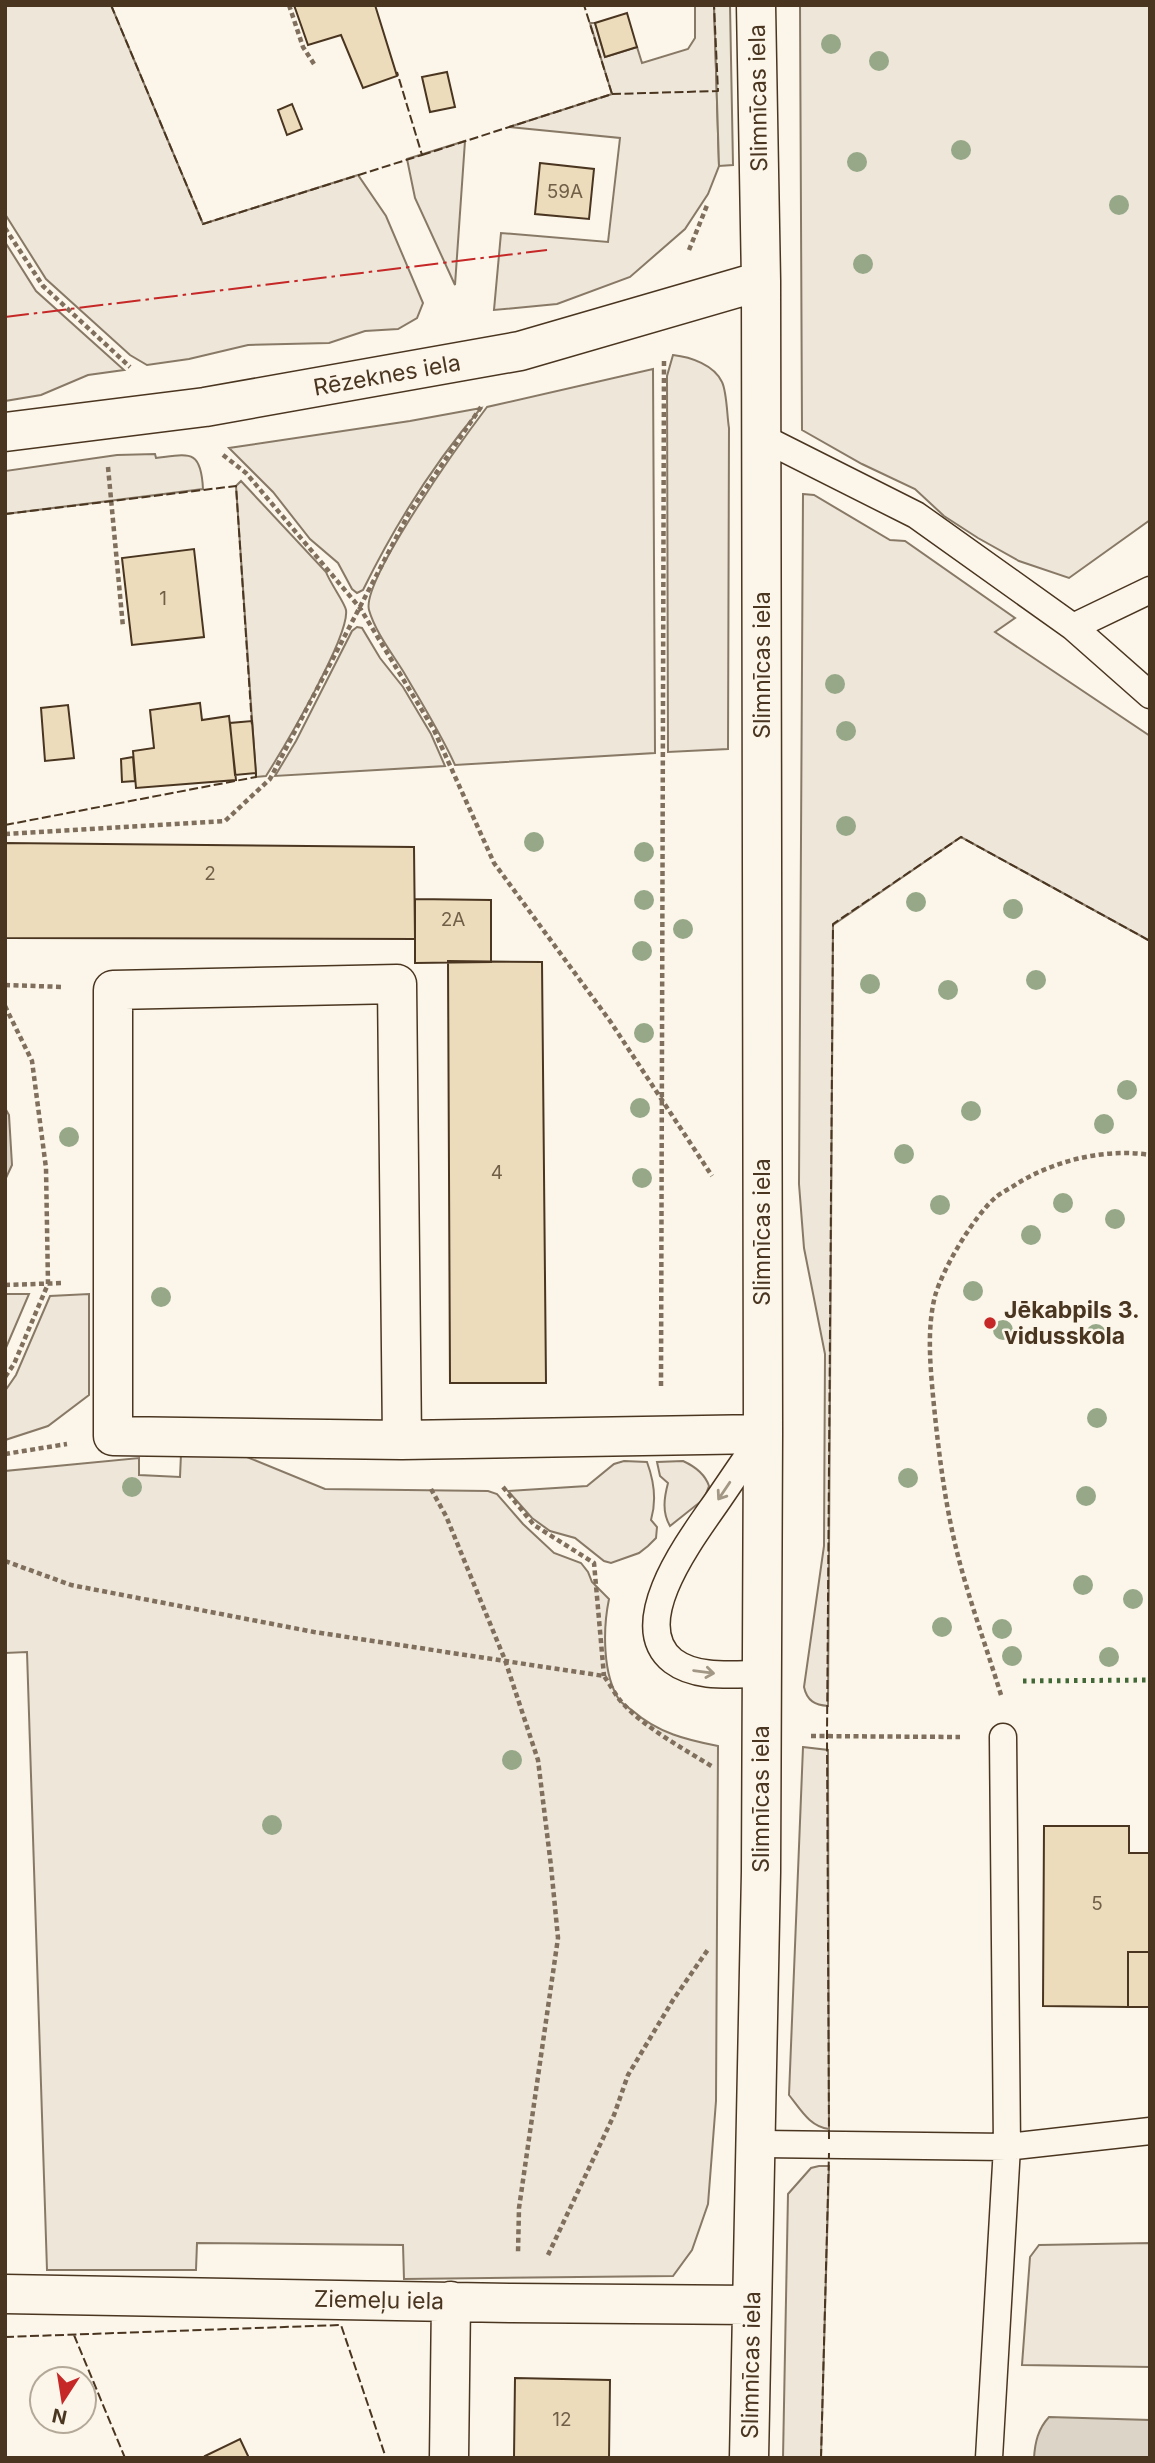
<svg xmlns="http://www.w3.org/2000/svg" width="1155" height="2463" font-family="Inter,sans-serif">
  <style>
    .green { fill: #ede6d9; stroke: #887966; stroke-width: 2 }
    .parking { fill: #ede7d9; stroke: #887966; stroke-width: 2 }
    .water { fill: #dcd4c6; stroke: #887966; stroke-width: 2 }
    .building { fill: #ecdcbc; stroke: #4a3520; stroke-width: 2 }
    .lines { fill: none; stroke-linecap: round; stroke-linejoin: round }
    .service-casing { stroke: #4a3520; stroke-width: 29 }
    .minor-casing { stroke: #4a3520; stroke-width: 41 }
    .path { stroke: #7f6f5c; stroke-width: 4.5; stroke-dasharray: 5 3.5; stroke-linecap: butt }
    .service { stroke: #fbf6e9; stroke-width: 26 }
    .minor { stroke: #fbf6e9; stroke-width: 38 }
    .hedge { stroke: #436837; stroke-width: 5; stroke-dasharray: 3.5 5; stroke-linecap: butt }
    .fence { stroke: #4a3520; stroke-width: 2; stroke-dasharray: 9 3.5; stroke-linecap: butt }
    .power { stroke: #c62828; stroke-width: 2; stroke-dasharray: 24 5 3.5 5; stroke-linecap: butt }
    .tree { fill: #96a887 }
    .oneway { stroke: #a29684 }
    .poi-dot { fill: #c62828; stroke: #fbf6e9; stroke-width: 2.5 }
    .labels { text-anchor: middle; stroke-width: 5; stroke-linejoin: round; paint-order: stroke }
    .number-label { font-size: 19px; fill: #725f47 }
    .street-label { font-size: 23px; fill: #4a3520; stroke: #fbf6e9 }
    .poi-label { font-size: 23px; font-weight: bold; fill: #4a3520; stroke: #fbf6e9; text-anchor: start }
  </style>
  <rect width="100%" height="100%" fill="#fbf6e9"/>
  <path class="green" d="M 5,5 L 111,5 L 203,224 L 358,175 L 386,216 L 423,303 L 417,318 L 398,329 L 365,331 L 329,343 L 248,345 L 189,359 L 147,365 L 130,355 L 46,279 L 5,214 Z
    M 695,5 L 714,5 L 719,166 L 708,194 L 685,229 L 630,277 L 557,304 L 494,310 L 501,233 L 608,242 L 620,138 L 509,127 L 612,94 L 590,23 L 595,23 L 605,57 L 637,47 L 642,63 L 688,49 L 695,38 Z
    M 800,5 L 1150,5 L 1150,520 L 1069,578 L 1019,561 L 978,538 L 944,516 L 915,489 L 862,464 L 802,430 Z
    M 465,141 L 455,285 L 415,198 L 407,159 Z
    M 5,242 L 36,291 L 124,370 L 88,375 L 41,395 L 5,401 Z
    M 673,355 C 691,357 714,365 722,382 C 727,392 727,417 729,428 L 728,749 L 668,752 L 667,376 Z
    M 653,369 L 655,753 L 455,765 C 440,732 421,702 403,671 C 391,652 375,631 369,610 C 361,580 465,436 487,407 Z
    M 481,408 C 434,463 395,525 363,590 L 357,593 L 352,589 L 338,563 L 310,539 L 273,492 L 229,448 L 410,421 Z
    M 155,454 L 156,458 C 190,454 201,449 203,489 L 5,514 L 5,471 L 117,455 Z
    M 241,481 L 326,572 C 330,583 345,603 346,610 C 350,636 283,749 266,776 L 256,777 L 236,486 Z
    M 803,494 L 814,495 L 890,540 L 905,541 L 1015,618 L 995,632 L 1150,736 L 1150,941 L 961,837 L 833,925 L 828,1706 C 815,1705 807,1701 804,1687 L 824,1546 L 825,1354 L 804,1248 L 799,1184 Z
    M 357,627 L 362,628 L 380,658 L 403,687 L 431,734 L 445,766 L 275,776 L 296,741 L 352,631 Z
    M 5,1294 L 29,1294 L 5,1350 Z
    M 89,1294 L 89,1395 L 48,1426 L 5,1440 L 5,1391 L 16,1375 L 50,1296 Z
    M 237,1453 L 325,1489 L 488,1491 L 497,1494 L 523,1524 L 554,1553 L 581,1563 L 588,1572 L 592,1582 L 609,1599 C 603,1628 602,1675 620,1701 C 623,1704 629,1708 633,1711 C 658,1733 687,1740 718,1746 L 716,2101 L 708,2204 L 692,2250 L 673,2276 L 404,2279 L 403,2245 L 197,2243 L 196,2270 L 47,2270 L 27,1652 L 5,1653 L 5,1471 L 139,1458 L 139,1475 L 180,1477 L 181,1454 Z
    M 624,1461 L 647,1462 C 654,1481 657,1500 651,1520 L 657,1527 L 656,1538 L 648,1546 L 639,1553 L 611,1563 L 604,1561 L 575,1538 L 550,1531 L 532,1518 L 508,1491 L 587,1486 L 614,1464 Z
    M 683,1461 C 694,1466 705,1474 709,1486 L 704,1499 L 670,1526 C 662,1512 664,1498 668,1483 L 660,1476 L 657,1462 Z
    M 803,1747 L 828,1750 L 829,2129 C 810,2127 801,2110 789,2095 Z
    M 819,2166 L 829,2166 L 821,2458 L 783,2458 L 788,2194 L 811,2168 Z
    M 1150,2243 L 1150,2367 L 1022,2365 L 1030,2257 L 1039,2245 Z"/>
  <path class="parking" d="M 714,5 L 730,5 L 733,165 L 719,166 Z"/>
  <path class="water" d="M 5,1108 L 9,1115 L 12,1165 L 5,1180 Z
    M 1049,2417 L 1150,2420 L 1150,2458 L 1034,2458 C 1035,2442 1038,2429 1049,2417 Z"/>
  <path class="building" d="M 294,5 L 375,5 L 397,76 L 363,88 L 341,35 L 308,45 Z
    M 627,13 L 637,47 L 605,57 L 595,23 Z
    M 447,72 L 455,107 L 430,112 L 422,77 Z
    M 292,104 L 302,129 L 287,135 L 278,110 Z
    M 540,163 L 594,169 L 589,219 L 535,214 Z
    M 194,549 L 204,637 L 132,645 L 122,558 Z
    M 200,703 L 202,720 L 229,716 L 236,780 L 136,788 L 133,751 L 154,748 L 150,710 Z
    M 68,705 L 74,758 L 45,761 L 41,708 Z
    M 252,721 L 256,773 L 235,775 L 230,723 Z
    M 133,757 L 135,781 L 122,782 L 121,759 Z
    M 5,843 L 414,847 L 415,939 L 5,938 Z
    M 415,899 L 491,900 L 491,962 L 415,963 Z
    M 448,961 L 542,962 L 546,1383 L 450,1383 Z
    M 1044,1826 L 1129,1826 L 1129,1853 L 1150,1853 L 1150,1952 L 1128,1952 L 1128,2007 L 1043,2006 Z
    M 1128,1952 L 1150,1952 L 1150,2007 L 1128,2007 Z
    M 515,2378 L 610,2380 L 609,2458 L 514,2458 Z
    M 240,2439 L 249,2458 L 206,2458 L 205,2456 Z"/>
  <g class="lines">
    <g class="service-casing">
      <path id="service" d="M 761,437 L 916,515 L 1073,627 L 1150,695
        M 1073,627 L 1150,590
        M 761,1674 C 733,1674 697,1679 673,1661 C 625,1623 694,1535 718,1500 C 733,1478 748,1456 763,1434
        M 755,2144 L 1007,2147 L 1003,1737
        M 989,2458 L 1007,2147 L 1150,2131"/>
    </g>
    <g class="minor-casing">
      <path id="minor" d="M 5,432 L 205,407 L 520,351 L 761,281
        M 397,984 L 402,1440 L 113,1436 L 113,990 Z
        M 402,1440 L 763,1434
        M 5,2294 L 512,2303 L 752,2305
        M 449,2458 L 451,2301
        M 749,2458 L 761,1872 L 763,1434 L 761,281 L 756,5"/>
    </g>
    <path class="path" d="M 289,5 L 303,47 L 314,64
      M 5,228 L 43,286 L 130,367
      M 689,250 L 708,203
      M 223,455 L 246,473 L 360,608 L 434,730 L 494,863 L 610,1021 L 712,1176
      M 108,467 L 123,627
      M 5,834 L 225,821 L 270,779 L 409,513 L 481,407
      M 5,985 L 64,987
      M 5,1006 L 32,1061 L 46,1168 L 48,1284 L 14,1364 L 5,1377
      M 5,1285 L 64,1283
      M 661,1386 L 664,359
      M 5,1454 L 67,1444
      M 503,1487 L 534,1525 L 594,1563 L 604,1676
      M 431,1489 L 446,1516 L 505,1660 L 538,1760 L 551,1866 L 558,1938 L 519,2208 L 518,2253
      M 5,1561 L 71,1585 L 314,1632 L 604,1676 C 609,1683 614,1692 619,1699 C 641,1726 684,1749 713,1767
      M 1001,1695 C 986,1646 968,1597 956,1548 C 944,1498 938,1447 933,1396 C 930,1363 927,1328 935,1296 C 943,1268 974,1216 996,1197 C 1002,1192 1011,1188 1018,1183 C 1056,1160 1106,1148 1150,1155
      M 811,1736 L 960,1737
      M 548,2255 L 614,2115 L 628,2075 L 673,2000 L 709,1948"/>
    <use href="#service" class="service"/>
    <use href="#minor" class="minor"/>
    <path class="hedge" d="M 1023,1681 L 1150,1680"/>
    <path class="fence" d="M 111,5 L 203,224 L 422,155 L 397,72
      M 612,94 L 718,91 L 714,5
      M 422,155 L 612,94 L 584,5
      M 5,514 L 236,486 L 252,726
      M 5,825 L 256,777 L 256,771
      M 829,2139 L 827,1736 L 833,924 L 961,837 L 1150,941
      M 74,2335 L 125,2458
      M 5,2337 L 341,2325 L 386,2458
      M 821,2458 L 829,2153"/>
    <path class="power" d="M 5,317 L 547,250"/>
  </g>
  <g class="tree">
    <circle cx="831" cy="44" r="10"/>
    <circle cx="879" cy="61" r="10"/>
    <circle cx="961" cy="150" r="10"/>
    <circle cx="857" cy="162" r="10"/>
    <circle cx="1119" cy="205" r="10"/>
    <circle cx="863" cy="264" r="10"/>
    <circle cx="835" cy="684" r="10"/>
    <circle cx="846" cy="731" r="10"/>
    <circle cx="846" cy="826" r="10"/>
    <circle cx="534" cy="842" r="10"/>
    <circle cx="644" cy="852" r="10"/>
    <circle cx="644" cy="900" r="10"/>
    <circle cx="916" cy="902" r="10"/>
    <circle cx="1013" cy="909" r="10"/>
    <circle cx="683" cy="929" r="10"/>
    <circle cx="642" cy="951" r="10"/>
    <circle cx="1036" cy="980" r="10"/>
    <circle cx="870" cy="984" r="10"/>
    <circle cx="948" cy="990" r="10"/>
    <circle cx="644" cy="1033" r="10"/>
    <circle cx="1127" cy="1090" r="10"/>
    <circle cx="640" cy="1108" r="10"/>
    <circle cx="971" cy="1111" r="10"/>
    <circle cx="1104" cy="1124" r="10"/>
    <circle cx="69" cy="1137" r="10"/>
    <circle cx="904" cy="1154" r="10"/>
    <circle cx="642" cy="1178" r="10"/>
    <circle cx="1063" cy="1203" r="10"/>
    <circle cx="940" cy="1205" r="10"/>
    <circle cx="1115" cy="1219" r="10"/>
    <circle cx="1031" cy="1235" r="10"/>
    <circle cx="973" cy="1291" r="10"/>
    <circle cx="161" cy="1297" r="10"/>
    <circle cx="1003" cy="1330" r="10"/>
    <circle cx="1096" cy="1334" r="10"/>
    <circle cx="1097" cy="1418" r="10"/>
    <circle cx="908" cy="1478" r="10"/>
    <circle cx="132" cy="1487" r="10"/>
    <circle cx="1086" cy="1496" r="10"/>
    <circle cx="1083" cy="1585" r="10"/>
    <circle cx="1133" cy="1599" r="10"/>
    <circle cx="942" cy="1627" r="10"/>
    <circle cx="1002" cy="1629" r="10"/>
    <circle cx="1012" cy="1656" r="10"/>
    <circle cx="1109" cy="1657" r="10"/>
    <circle cx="512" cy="1760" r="10"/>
    <circle cx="272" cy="1825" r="10"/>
  </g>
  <defs><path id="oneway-shaft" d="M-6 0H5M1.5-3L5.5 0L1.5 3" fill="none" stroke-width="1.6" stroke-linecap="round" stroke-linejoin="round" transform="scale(1.75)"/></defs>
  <g class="oneway">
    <use href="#oneway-shaft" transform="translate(724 1491) rotate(124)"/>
    <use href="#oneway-shaft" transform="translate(704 1672) rotate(8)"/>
  </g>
  <circle class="poi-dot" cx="990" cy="1323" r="7"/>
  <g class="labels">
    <g class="number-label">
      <text x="565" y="198">59A</text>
      <text x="163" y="605">1</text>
      <text x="210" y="880">2</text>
      <text x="453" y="926">2A</text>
      <text x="497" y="1179">4</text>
      <text x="1097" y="1910">5</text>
      <text x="562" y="2426">12</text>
    </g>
    <g class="street-label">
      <text transform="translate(758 98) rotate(-91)" y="8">Slimnīcas iela</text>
      <text transform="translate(387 375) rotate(-10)" y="8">Rēzeknes iela</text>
      <text transform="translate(762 665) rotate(-90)" y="8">Slimnīcas iela</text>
      <text transform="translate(762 1232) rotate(-90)" y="8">Slimnīcas iela</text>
      <text transform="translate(761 1799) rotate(-90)" y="8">Slimnīcas iela</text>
      <text transform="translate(379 2300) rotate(1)" y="8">Ziemeļu iela</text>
      <text transform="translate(751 2365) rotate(-89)" y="8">Slimnīcas iela</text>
    </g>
    <g class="poi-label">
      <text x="1004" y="1318">Jēkabpils 3.<tspan x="1004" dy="26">vidusskola</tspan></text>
    </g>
  </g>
  <rect width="1155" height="2463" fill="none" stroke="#4a3520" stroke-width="14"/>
  <g transform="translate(63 2400) rotate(192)"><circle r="33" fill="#fbf6e9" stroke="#b4a999" stroke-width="2"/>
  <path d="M0-5L12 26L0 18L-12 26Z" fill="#c62828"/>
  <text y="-10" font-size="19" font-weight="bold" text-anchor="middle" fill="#4a3520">N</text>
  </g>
</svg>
